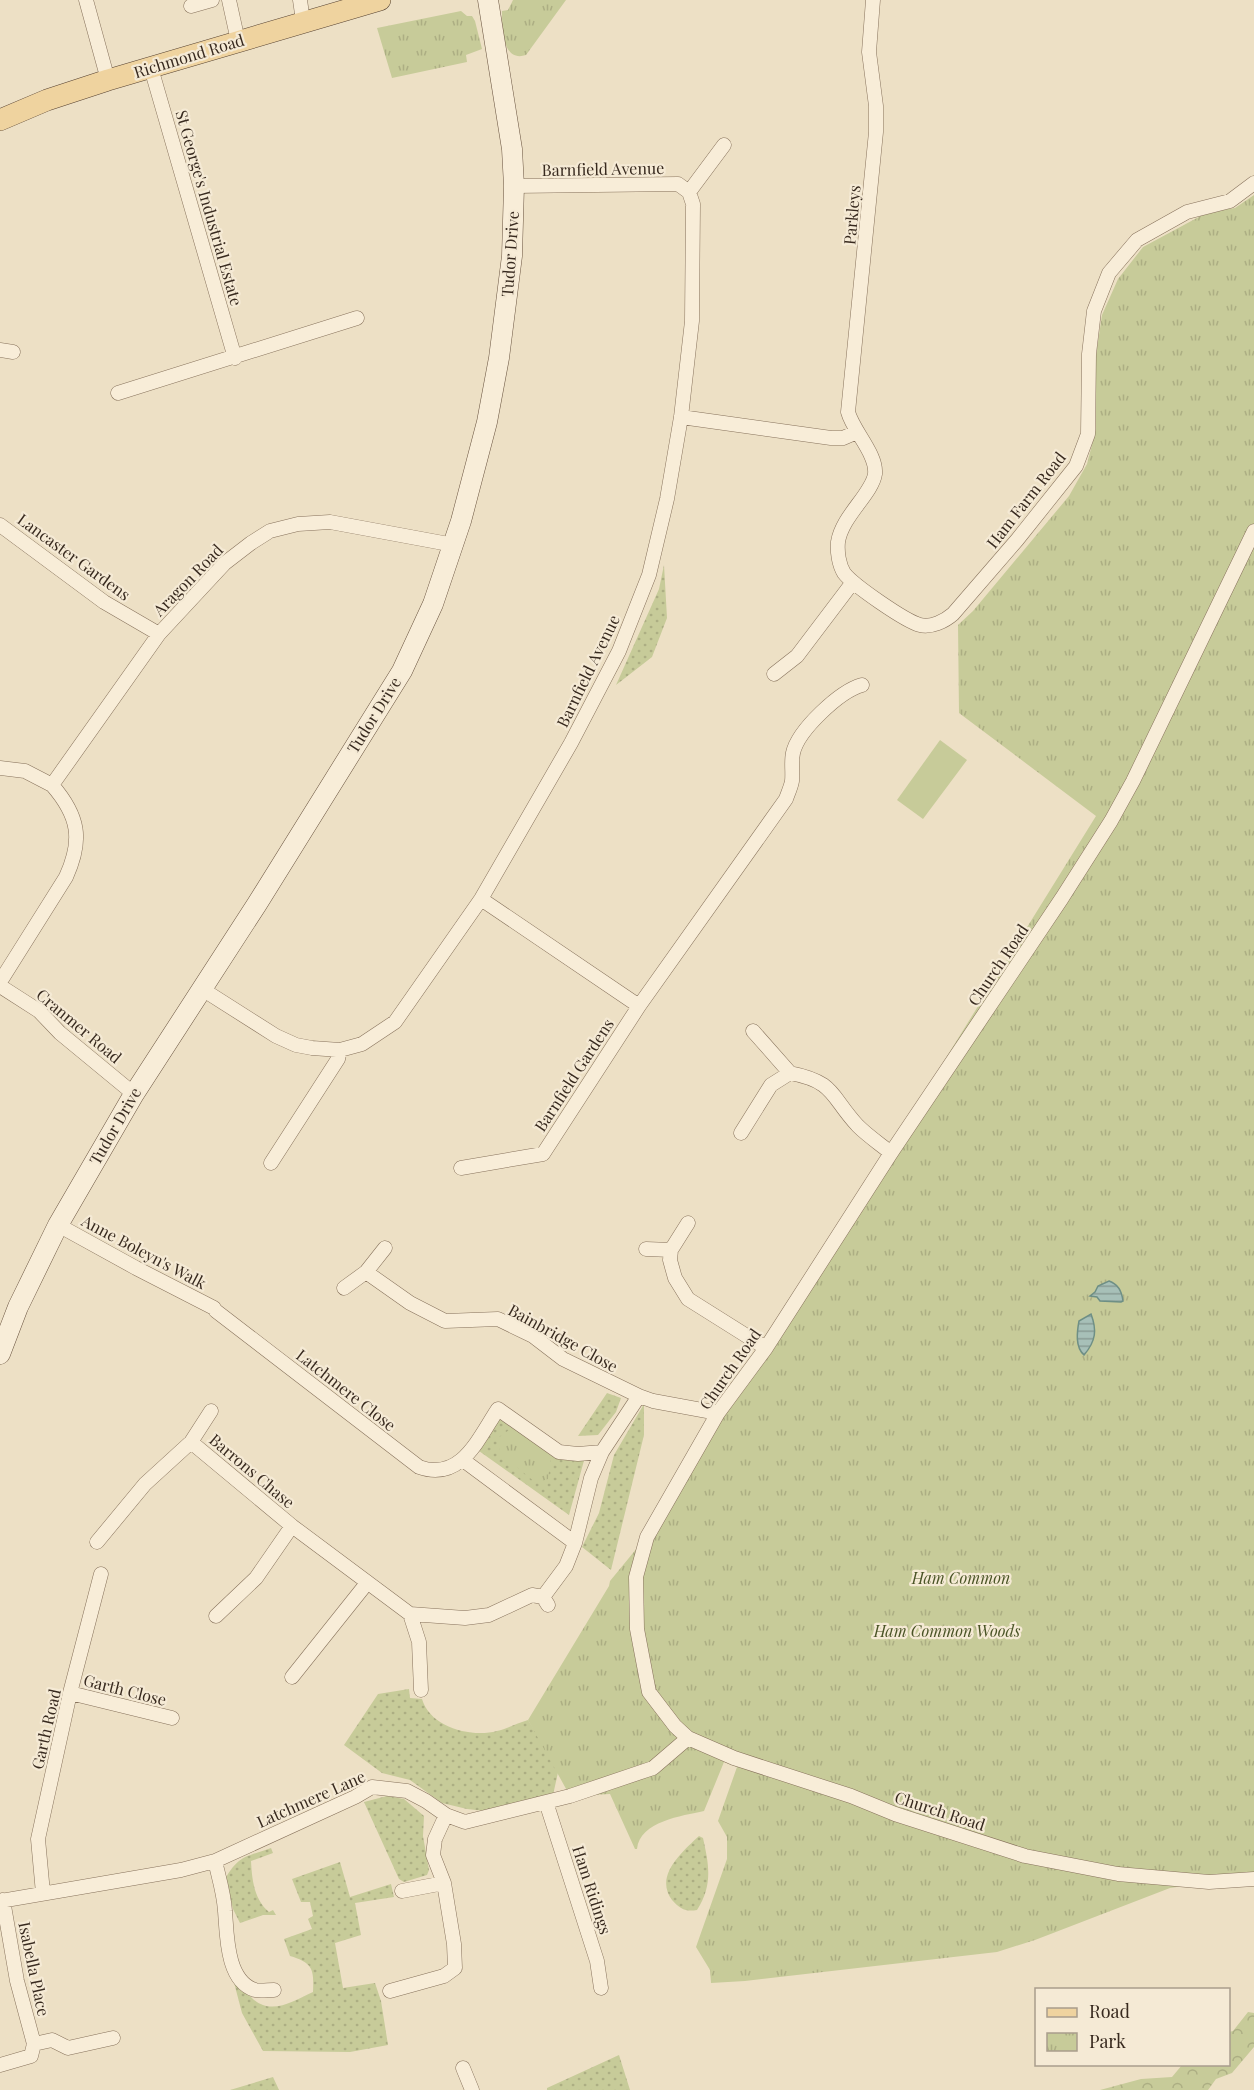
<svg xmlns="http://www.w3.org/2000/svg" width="1254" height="2090" font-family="'Playfair Display',serif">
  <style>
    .grass { fill: url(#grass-dots) }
    .forest { fill: url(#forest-crowns) }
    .park { fill: url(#park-tufts) }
    .pitch { fill: #c7cb99 }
    .water { fill: url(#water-rules); stroke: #6e8f85; stroke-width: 1.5 }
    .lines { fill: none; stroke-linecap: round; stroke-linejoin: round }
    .street-casing { stroke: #87725c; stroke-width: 15 }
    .secondary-casing { stroke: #69533f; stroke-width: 21 }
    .primary-casing { stroke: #554030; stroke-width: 22 }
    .street { stroke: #f8edd8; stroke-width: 14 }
    .secondary { stroke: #f8edd8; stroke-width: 20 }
    .primary { stroke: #efd39f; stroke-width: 21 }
    .labels { text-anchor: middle; stroke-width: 4.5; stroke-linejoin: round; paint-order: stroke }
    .street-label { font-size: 16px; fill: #382a1f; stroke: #f5ead5 }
    .park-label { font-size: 16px; font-style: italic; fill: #4a5426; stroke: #f5ead5 }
  </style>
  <defs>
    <pattern id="grass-dots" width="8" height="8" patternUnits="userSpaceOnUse" patternTransform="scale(1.5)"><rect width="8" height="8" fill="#c7cb99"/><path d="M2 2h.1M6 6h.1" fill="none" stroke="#acae83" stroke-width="1.8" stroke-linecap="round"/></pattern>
    <pattern id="forest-crowns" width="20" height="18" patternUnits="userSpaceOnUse" patternTransform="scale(1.5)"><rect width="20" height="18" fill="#c7cb99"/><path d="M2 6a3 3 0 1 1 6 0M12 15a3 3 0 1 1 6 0" fill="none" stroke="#acae83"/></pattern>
    <pattern id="park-tufts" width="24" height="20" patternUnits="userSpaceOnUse" patternTransform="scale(1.5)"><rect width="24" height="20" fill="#c7cb99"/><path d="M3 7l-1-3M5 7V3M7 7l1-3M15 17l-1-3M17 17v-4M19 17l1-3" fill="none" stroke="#acae83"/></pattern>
    <pattern id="water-rules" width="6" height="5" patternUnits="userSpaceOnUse" patternTransform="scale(1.5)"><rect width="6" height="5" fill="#a7c0b8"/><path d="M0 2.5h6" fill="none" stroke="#899c95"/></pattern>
  </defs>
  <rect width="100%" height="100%" fill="#ede0c5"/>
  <path class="grass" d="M 664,565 L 667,618 L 652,657 L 616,685 L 659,589 Z
    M 607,1393 L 621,1398 L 616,1412 L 598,1435 L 578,1436 Z
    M 644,1404 L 644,1435 L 611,1570 L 582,1547 L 599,1513 L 614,1455 Z
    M 500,1416 L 585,1457 L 569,1515 L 479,1451 Z
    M 409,1689 L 410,1698 L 422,1699 C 430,1727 471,1738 497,1731 C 507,1729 517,1723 528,1720 L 559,1768 L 553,1795 L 485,1811 L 467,1809 L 442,1803 L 410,1780 L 382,1773 L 344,1745 L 378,1694 Z
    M 387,1796 L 404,1799 L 424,1816 L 423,1836 L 429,1870 L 427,1875 L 404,1882 L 399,1879 L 364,1802 Z
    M 699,1836 L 703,1838 C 709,1865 713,1885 697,1910 C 686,1912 680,1909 672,1900 C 654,1876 682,1852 699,1836 Z
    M 271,1848 L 273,1853 L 251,1861 C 252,1880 254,1899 269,1912 L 273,1910 L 276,1915 L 263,1915 L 240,1923 L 233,1909 L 225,1879 C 239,1855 246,1857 271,1848 Z
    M 340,1862 L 350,1897 L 391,1884 L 394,1897 L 355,1903 L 361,1935 L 335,1943 L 343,1988 L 375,1983 L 381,2001 L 388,2045 L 350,2052 L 263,2051 L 242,2013 L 232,1975 C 239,1982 244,1990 251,1997 C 270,2017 293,2001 313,1992 C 314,1969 313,1963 290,1956 L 284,1939 L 312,1929 L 308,1919 L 313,1916 L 310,1902 L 301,1902 L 292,1879 Z
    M 619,2055 L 630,2090 L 547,2090 L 547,2088 Z
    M 273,2077 L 279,2090 L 230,2090 Z"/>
  <path class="forest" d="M 1248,2012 L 1254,2013 L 1254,2047 L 1232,2073 L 1216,2079 L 1208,2090 L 1100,2090 L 1141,2079 L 1172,2077 L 1182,2065 L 1228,2064 L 1229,2032 L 1233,2031 Z"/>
  <path class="park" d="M 513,0 L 566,0 L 526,55 C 502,63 502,27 502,11 L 508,10 Z
    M 461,11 L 467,16 L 472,16 L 475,21 L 482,49 L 466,55 L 467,62 L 392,78 L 377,28 Z
    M 1254,195 L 1254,1879 L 1210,1882 L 1170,1888 L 1035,1940 L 997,1952 L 745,1981 L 711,1983 L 710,1970 L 696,1947 L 727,1859 L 727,1837 L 718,1821 L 737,1767 L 724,1762 L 704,1811 C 682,1816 640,1821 637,1849 L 635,1849 L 610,1794 L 570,1796 L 528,1720 L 609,1586 L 610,1581 L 642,1542 L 766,1348 L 1096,816 L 959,713 L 958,625 L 973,611 L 1069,496 L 1087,464 L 1096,429 L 1096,355 L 1102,315 L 1118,279 L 1143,247 L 1208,212 L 1235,208 Z
    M 513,1427 L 551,1457 L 548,1479 L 536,1483 L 500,1453 L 498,1438 Z"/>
  <path class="pitch" d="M 940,740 L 967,760 L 923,819 L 897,800 Z"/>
  <path class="water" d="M 1109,1281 C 1118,1284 1122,1292 1123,1301 L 1121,1302 L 1100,1301 L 1097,1297 L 1090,1296 L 1095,1292 L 1098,1286 Z
    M 1091,1314 C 1097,1330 1096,1341 1084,1355 C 1075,1347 1077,1332 1079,1321 Z"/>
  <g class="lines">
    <g class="street-casing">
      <path id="street" d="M 86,0 L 108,80
        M 229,0 L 238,41
        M 300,0 L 303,21
        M 873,0 L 869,52 L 876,106 L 876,132 L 848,412 C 853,431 877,454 875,474 C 872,494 842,516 838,542 C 837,552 839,565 844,573 C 853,585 905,621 920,625 C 931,628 945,621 953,614 L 1017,540 L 1076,466 L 1088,434 L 1089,354 L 1094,311 L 1109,273 L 1137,240 L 1187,212 L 1230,201 L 1254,183
        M 191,6 L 212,0
        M 151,68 L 235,358
        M 689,192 L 724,145
        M 0,350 L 13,352
        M 118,393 L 357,318
        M 681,417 L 831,438 L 843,438 L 857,432
        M 0,525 L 104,602 L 159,634
        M 1254,531 L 1133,781 L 1111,821 L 1062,898 L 891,1153 L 766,1348 L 718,1413 L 647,1537 L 636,1577 L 637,1629 L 649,1692 L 675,1726 L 688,1738 L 734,1758 L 851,1796 L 895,1814 L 1025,1856 L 1118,1874 L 1209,1882 L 1254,1879
        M 774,674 L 797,656 L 853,582
        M 0,768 L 25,771 L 52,785
        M 481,899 L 639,1006
        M 0,982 L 66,877 C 83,840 79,816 52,785 L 159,634 L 225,563 L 251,543 L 270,531 L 298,524 L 330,522 L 454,545
        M 0,986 L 39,1011 L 60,1033 L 134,1094
        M 202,989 L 276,1036 L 296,1045 L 312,1048 L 340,1050 L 362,1044 L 395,1022 L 481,899 L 571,743 L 619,651 L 649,575 L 667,499 L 681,417 L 692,321 L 693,204 L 689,192 L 678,184 L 514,186
        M 753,1031 L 790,1073
        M 741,1133 L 771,1085 L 790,1073 C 836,1082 830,1096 858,1126 C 868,1136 880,1144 891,1153
        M 271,1163 L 338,1059 L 340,1050
        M 461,1168 L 543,1154 L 639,1006 L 786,799 C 788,793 791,787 792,781 C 793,772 791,762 793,753 C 798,730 840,691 862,685
        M 688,1223 L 671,1250 L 670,1260 L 675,1278 L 688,1299 L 766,1348
        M 58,1225 L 136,1268 L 214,1308
        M 646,1249 L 671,1250
        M 366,1272 L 410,1303 L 445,1321 L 498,1319 L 533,1336 L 563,1359 L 639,1396 L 653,1401 L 718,1413
        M 344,1288 L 366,1272 L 385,1248
        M 216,1311 L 419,1467 C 461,1482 478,1439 498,1409 L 559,1452 L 578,1454 L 602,1452
        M 191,1442 L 211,1411
        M 463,1460 L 575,1543
        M 97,1542 L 145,1484 L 191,1442 L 292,1526 L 410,1614 L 465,1618 L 489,1615 L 532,1595 L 543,1597
        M 548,1605 L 543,1597 L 566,1566 L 575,1543 L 591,1478 L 602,1452 L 639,1396
        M 410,1614 L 419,1642 L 421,1690
        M 216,1616 L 256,1578 L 292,1526
        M 292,1677 L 367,1583
        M 70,1693 L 172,1718
        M 546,1802 L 597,1961 L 601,1988
        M 215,1861 C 219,1878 224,1894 225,1911 C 227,1934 226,1981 255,1990 C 260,1991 268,1990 274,1990
        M 402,1891 L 444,1883
        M 43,1893 L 38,1839 L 70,1693 L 101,1574
        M 3,1900 L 17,1981 L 34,2044
        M 0,1901 L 181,1870 L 215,1861 L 355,1797 L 372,1787 L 407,1791 L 426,1801 L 446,1815 L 465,1822 L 570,1796 L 653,1768 L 688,1738
        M 390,1991 L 444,1976 L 455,1968 L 454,1944 L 444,1883 L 433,1855 L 435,1839 L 446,1815
        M 0,2065 L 31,2056 L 34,2044 L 52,2040 L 68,2048 L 113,2038
        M 463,2068 L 472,2090"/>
    </g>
    <g class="secondary-casing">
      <path id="secondary" d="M 0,1354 L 18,1307 L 58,1225 L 134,1094 L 257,904 L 402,671 L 433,604 L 461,521 L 487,422 L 499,358 L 512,256 L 514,186 L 512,149 L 488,0"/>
    </g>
    <g class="primary-casing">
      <path id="primary" d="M 0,120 L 47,100 L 108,80 L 380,0"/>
    </g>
    <use href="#street" class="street"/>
    <use href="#secondary" class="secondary"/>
    <use href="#primary" class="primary"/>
  </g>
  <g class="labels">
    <g class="street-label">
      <text transform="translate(189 56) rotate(-17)" y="6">Richmond Road</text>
      <text transform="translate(603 169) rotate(-1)" y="6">Barnfield Avenue</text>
      <text transform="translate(209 208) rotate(74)" y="6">St George's Industrial Estate</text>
      <text transform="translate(852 215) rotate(-85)" y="6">Parkleys</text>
      <text transform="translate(510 254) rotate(-86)" y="6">Tudor Drive</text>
      <text transform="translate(1026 500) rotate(-52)" y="6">Ham Farm Road</text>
      <text transform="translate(74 557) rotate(36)" y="6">Lancaster Gardens</text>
      <text transform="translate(188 580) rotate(-46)" y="6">Aragon Road</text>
      <text transform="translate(588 671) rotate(-64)" y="6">Barnfield Avenue</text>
      <text transform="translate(374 715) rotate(-58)" y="6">Tudor Drive</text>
      <text transform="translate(998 965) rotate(-56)" y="6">Church Road</text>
      <text transform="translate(79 1026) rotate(40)" y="6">Cranmer Road</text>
      <text transform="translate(574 1075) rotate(-57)" y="6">Barnfield Gardens</text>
      <text transform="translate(115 1126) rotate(-60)" y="6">Tudor Drive</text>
      <text transform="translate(144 1252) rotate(28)" y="6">Anne Boleyn's Walk</text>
      <text transform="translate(563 1338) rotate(29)" y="6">Bainbridge Close</text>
      <text transform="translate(730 1369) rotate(-55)" y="6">Church Road</text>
      <text transform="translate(346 1390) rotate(38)" y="6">Latchmere Close</text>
      <text transform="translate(252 1471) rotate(40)" y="6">Barrons Chase</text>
      <text transform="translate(125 1690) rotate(14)" y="6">Garth Close</text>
      <text transform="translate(46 1729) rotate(-77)" y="6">Garth Road</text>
      <text transform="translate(311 1799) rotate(-24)" y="6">Latchmere Lane</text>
      <text transform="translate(940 1811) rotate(18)" y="6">Church Road</text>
      <text transform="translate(592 1890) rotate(72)" y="6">Ham Ridings</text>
      <text transform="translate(34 1969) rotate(78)" y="6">Isabella Place</text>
    </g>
    <g class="park-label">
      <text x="961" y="1584">Ham Common</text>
      <text x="947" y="1637">Ham Common Woods</text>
    </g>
  </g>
  <rect x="1035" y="1988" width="195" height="78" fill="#f5ead5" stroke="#a99d8c" stroke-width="1.5"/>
  <rect x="1047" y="2008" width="30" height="9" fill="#efd39f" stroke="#a99d8c" stroke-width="1.5"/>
  <text x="1089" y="2018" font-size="18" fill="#382a1f">Road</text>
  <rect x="1047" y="2033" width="30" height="18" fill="url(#park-tufts)" stroke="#a99d8c" stroke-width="1.5"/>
  <text x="1089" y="2048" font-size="18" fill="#382a1f">Park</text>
</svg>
